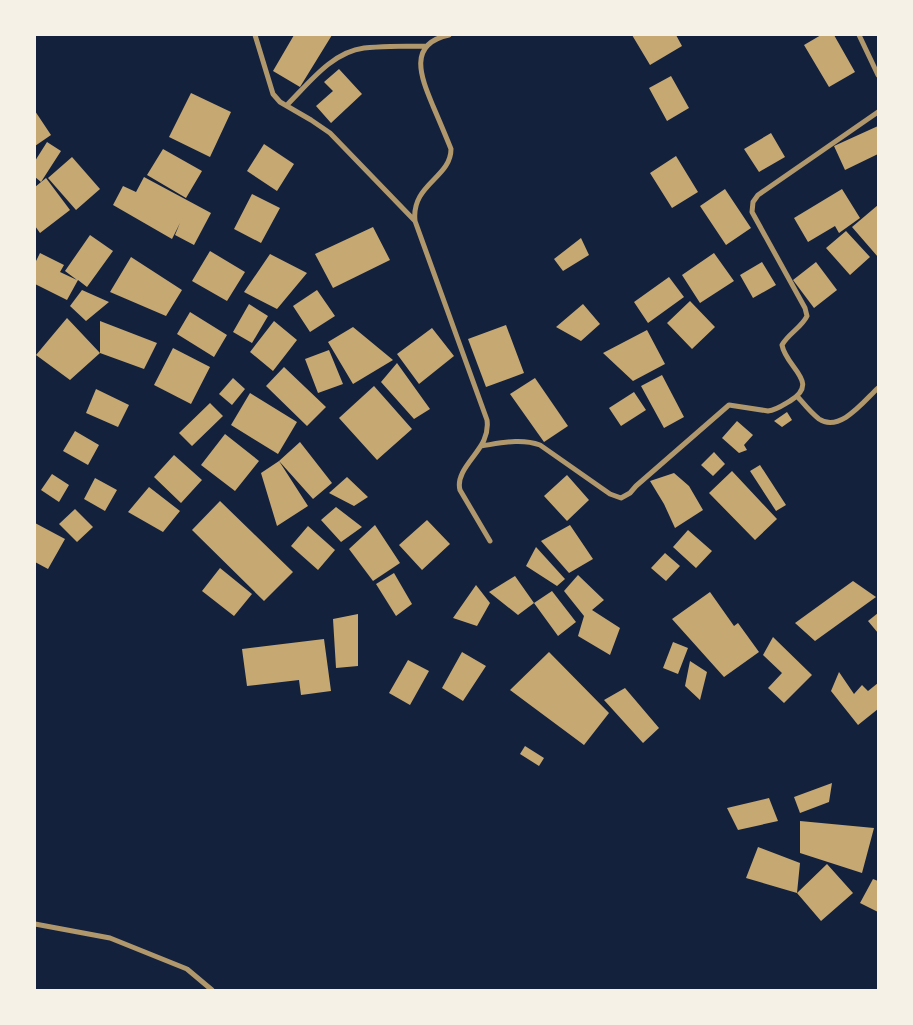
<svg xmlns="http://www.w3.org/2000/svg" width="913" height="1025" font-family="'Fira Sans Condensed',sans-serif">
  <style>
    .building { fill: #c6a872 }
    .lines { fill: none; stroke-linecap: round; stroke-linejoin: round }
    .minor { stroke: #b1986c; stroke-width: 5 }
  </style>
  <rect width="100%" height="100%" fill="#14213d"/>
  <path class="building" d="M 294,35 L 332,35 L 300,87 L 273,71 Z
    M 632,35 L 676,35 L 682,46 L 650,65 Z
    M 821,35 L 834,35 L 855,72 L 829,87 L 804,45 Z
    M 339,69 L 362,94 L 331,123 L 316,106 L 333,91 L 324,82 Z
    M 671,76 L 689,108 L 667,121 L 649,88 Z
    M 191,93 L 231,112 L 210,157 L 169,137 Z
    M 35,111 L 51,135 L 35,146 Z
    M 878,126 L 878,154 L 845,170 L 834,146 Z
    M 771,133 L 785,157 L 759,172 L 744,149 Z
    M 47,142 L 61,151 L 41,182 L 35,177 L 35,161 Z
    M 264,144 L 294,164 L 277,191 L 247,171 Z
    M 163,149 L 202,171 L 186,198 L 147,175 Z
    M 676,156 L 698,192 L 672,208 L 650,173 Z
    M 72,157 L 100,189 L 76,210 L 48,178 Z
    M 144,177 L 211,213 L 194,245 L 175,235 L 180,223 L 172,239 L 113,205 L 123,186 L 136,192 Z
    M 46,178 L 70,210 L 40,233 L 35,226 L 35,187 Z
    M 725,189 L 751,228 L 726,245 L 700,206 Z
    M 842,189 L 860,218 L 839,233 L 835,226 L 808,242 L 794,218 Z
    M 252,194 L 280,208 L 261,243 L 234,229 Z
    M 878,205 L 878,257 L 852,227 Z
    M 373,227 L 390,260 L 333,288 L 315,254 Z
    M 846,231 L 870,257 L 850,275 L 826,248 Z
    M 90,235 L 113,251 L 87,287 L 78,280 L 67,300 L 35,284 L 35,263 L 40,253 L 64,265 L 60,272 L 77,280 L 65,271 Z
    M 581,238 L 589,255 L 563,271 L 554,259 Z
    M 210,251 L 245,272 L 227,301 L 192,281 Z
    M 714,253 L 734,281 L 700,303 L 682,275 Z
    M 270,254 L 307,273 L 277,309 L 244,292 Z
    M 131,257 L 182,290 L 166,316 L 110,292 Z
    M 762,262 L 776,285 L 753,298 L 740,275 Z
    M 816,262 L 837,290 L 814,308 L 793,280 Z
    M 669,277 L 684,297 L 648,323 L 634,302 Z
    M 82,290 L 109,302 L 86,321 L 70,306 Z
    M 317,290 L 335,316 L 310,332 L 293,306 Z
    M 690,301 L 715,327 L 692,349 L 667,323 Z
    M 249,304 L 268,316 L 252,343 L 233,332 Z
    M 583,304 L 600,324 L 581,341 L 556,327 Z
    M 190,312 L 227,335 L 214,357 L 177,334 Z
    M 67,318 L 100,353 L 70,380 L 36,355 Z
    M 100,321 L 157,343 L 144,369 L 100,353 Z
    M 274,321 L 297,340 L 273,371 L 250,352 Z
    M 506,325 L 524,373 L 486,387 L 468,339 Z
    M 353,327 L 393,360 L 353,384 L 328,342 Z
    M 432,328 L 454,356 L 419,384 L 397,354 Z
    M 647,330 L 665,364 L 633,381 L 603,353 Z
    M 173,348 L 210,367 L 191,404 L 154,385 Z
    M 329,350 L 343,384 L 318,393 L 305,359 Z
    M 397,363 L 430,409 L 414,419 L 381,382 Z
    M 284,367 L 326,407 L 307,426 L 266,386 Z
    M 662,375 L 684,417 L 664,428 L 641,386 Z
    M 233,378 L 245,389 L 232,405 L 219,394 Z
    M 535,378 L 568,426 L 544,442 L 510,394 Z
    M 374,386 L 412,429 L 377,460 L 339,418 Z
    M 96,389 L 129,405 L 118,427 L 86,413 Z
    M 634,392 L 646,410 L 621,426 L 609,408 Z
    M 250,393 L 297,422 L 278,454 L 231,425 Z
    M 210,403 L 223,416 L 192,446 L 179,433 Z
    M 787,412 L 792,420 L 782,427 L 774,421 Z
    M 737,421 L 753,435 L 744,445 L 747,450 L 739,453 L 722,438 Z
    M 75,431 L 99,445 L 88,465 L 63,451 Z
    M 225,434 L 259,461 L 235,491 L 201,465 Z
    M 300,442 L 332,483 L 313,499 L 279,461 Z
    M 714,452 L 725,464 L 713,476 L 701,465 Z
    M 174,455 L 202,480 L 181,503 L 154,477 Z
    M 279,461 L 308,506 L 277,526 L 261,473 Z
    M 760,465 L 786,505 L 776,511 L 750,471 Z
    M 732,471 L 777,519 L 755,540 L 709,493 Z
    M 674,473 L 689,486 L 703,510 L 675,528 L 664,504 L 650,481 Z
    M 52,474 L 69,485 L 59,502 L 41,490 Z
    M 567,475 L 589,500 L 567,521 L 544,496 Z
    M 347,477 L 368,497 L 354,506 L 329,493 Z
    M 95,478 L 117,490 L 105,511 L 84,499 Z
    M 149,487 L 180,511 L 163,532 L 128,512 Z
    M 220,501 L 293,572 L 264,601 L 192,530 Z
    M 336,507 L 362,527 L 341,542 L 321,520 Z
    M 75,509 L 93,527 L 77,542 L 59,524 Z
    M 427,520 L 450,544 L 422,570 L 399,545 Z
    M 35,523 L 65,539 L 48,569 L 35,562 Z
    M 375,525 L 400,563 L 373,581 L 349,549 Z
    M 570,525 L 593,559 L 569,573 L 541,541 Z
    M 308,526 L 335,550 L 318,570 L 291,546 Z
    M 688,530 L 712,551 L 696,568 L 673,547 Z
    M 536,547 L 565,579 L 557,586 L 526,566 Z
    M 665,553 L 680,566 L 666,581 L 651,568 Z
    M 220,568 L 252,594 L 234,616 L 202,591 Z
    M 394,573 L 412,604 L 396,616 L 376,584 Z
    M 578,575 L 604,600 L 592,610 L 620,628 L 610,655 L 578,636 L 584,616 L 564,591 Z
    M 515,576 L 534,603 L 518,615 L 489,592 Z
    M 853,581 L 876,597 L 815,641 L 795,623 Z
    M 476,585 L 490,603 L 477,626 L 453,618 Z
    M 552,591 L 576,622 L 558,636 L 534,603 Z
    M 710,592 L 734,626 L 738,623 L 759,652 L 724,677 L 672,619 Z
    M 878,613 L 878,633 L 868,621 Z
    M 358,614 L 358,666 L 336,668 L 333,619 Z
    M 773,637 L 812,675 L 784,703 L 768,688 L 782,673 L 763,655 Z
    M 324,639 L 331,691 L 301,695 L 299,680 L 247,686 L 242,649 Z
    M 673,642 L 688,648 L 678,674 L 663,668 Z
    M 462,652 L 486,666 L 463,701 L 442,688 Z
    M 549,652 L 609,713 L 584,745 L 510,690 Z
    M 408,660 L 429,671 L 410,705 L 389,693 Z
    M 690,661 L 707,672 L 700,700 L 685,686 Z
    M 839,672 L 854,694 L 862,685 L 868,691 L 878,683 L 878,709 L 858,725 L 831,691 Z
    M 625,688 L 659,728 L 643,743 L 604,700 Z
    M 525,746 L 544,758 L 539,766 L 520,754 Z
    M 832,783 L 829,802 L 800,813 L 794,797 Z
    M 769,798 L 778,821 L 738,830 L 727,808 Z
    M 800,821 L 874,828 L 862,873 L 800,853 Z
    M 758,847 L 800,863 L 797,893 L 746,878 Z
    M 827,864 L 853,893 L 821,921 L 797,893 Z
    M 873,879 L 878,881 L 878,912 L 860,903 Z"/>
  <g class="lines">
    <path class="minor" d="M 255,35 L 273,94 L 280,102 L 311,120 L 330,133 L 415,221
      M 449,35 C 407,44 421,77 433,106 C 439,120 445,134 451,149 C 451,178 411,184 415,221 L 487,420 C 488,427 487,433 484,440 C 478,455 455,472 460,490 L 490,541
      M 859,35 L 878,75
      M 287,105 C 309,83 332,52 364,48 C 385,46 406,46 427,46
      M 797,396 C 804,404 811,413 819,419 C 840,433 864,401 878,388
      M 481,446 C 501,443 521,438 540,445 L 610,494 L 621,498 L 630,493 L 636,486 L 729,405 L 768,411 C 777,410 783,405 790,401 C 821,382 786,368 782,345 C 788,334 802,327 807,316 L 805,308 L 752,212 L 753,202 L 758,195 L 878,112
      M 35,924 L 110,938 L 187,969 L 212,990"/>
  </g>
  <rect width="913" height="1025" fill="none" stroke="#f6f1e7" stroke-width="72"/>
</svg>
